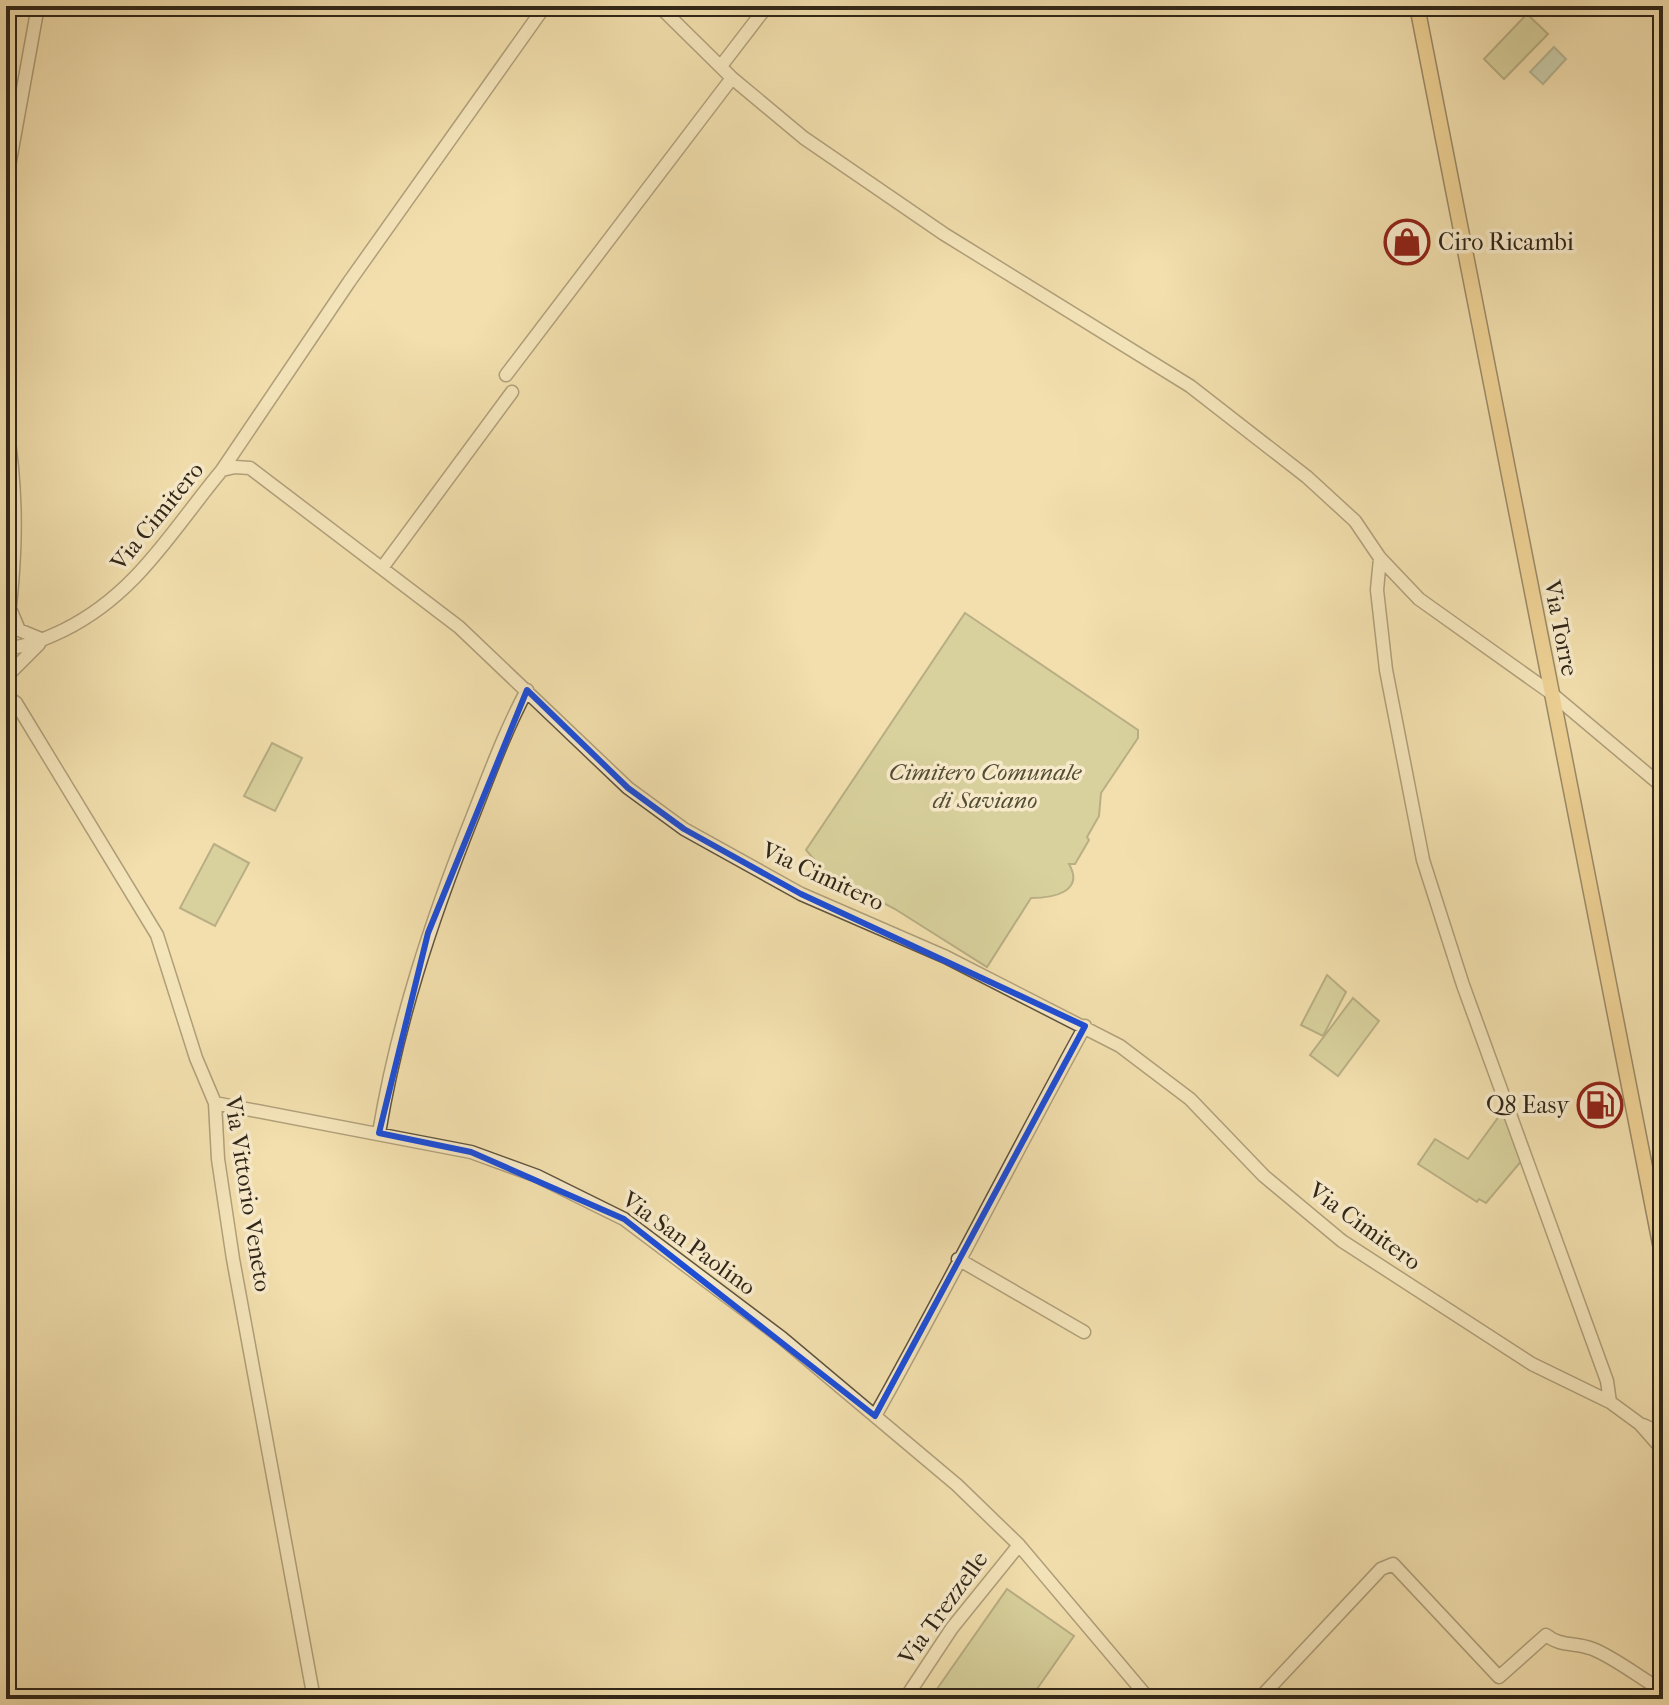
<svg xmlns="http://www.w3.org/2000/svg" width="1669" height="1705" font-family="'IM FELL French Canon',serif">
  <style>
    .green { fill: #b8c28b; stroke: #747452; stroke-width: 2 }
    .water { fill: #9bbdab; stroke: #708170; stroke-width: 2 }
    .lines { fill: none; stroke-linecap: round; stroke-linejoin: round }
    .minor-casing { stroke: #60543d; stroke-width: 15 }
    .major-casing { stroke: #302618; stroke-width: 17 }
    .minor { stroke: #f7eaca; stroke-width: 12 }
    .major { stroke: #e9c076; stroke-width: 14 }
    .marked { fill: none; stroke: #1d4ed8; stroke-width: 6; stroke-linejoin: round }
    .labels { text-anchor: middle; stroke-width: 7; stroke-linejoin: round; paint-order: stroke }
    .poi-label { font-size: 24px; fill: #302618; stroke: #f7eaca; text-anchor: start }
    .street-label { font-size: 24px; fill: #302618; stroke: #f7eaca }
    .park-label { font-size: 24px; font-style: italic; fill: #524d35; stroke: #f7eaca }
  </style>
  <rect width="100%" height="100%" fill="#f2dfad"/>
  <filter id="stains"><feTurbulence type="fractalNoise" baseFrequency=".0025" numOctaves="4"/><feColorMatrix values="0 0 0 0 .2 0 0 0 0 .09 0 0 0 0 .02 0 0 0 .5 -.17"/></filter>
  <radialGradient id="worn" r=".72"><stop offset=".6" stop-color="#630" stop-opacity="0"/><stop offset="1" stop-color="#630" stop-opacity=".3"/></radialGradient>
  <path class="green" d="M 1527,14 L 1548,34 L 1504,79 L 1484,59 Z
    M 965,613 L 1138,730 L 1138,738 L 1101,793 L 1099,816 L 1087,837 L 1089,840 L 1075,864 L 1069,864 C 1085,892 1053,898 1031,898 L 987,967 L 895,909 L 859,890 L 833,882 L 806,850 Z
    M 272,743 L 302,758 L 275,811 L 244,796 Z
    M 214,844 L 249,863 L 215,926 L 180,908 Z
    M 1327,975 L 1346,992 L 1323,1036 L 1301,1025 Z
    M 1353,998 L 1379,1021 L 1338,1076 L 1310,1055 Z
    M 1505,1108 L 1523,1159 L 1486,1203 L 1479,1199 L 1477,1202 L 1418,1164 L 1435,1139 L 1468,1159 Z
    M 1007,1589 L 1074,1636 L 1030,1699 L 930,1699 Z"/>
  <path class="water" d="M 1554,47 L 1566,59 L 1543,84 L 1530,72 Z"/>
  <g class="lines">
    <g class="minor-casing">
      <path id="minor" d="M 659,6 L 732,78 L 804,138 L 944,234 L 1190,386 L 1307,477 L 1355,521 L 1380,558 L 1419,599 L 1551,693 L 1663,787
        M 721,66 L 767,6
        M 6,183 L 38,6
        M 506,375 L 732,78
        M 6,423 C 19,497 16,565 6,639
        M 222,470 L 349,282 L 545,6
        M 1380,558 L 1377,590 L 1386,670 L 1423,860 L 1463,985 L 1607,1381 L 1610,1402
        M 382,568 L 512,392
        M 11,611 L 19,630 L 41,639
        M 6,648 C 27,647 45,639 64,630 C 137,594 172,530 222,470 L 235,467 L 250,468 L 459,627 L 628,788 L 684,829 L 801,894 L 946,957 L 1120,1046 L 1190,1099 L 1264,1176 L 1342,1241 L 1532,1364 L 1610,1402 L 1640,1424 L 1663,1450
        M 6,677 L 39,644
        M 6,696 L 16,703 L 157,935 L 196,1058 L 215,1103 L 218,1159 L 233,1259 L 314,1699
        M 215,1103 L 471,1152 L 537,1176 L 624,1219 L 782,1338 L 957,1485 L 1019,1545 L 1149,1699
        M 379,1133 C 397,1024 431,921 472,818 C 489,775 505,731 527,690
        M 958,1259 L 1084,1332
        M 875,1416 C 947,1288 1014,1155 1085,1026
        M 1643,1425 L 1663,1434
        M 905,1699 L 952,1628 L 1019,1545
        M 1259,1699 L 1381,1569 L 1393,1564 L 1499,1677 L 1546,1635 C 1561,1647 1575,1642 1593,1649 C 1617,1659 1640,1678 1663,1691"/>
    </g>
    <g class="major-casing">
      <path id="major" d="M 1417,6 L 1663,1259"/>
    </g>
    <use href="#minor" class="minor"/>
    <use href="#major" class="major"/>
  </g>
  <path d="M0 0H1669V1705H0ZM 527,690 L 628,788 L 684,829 L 801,894 L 1085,1026 L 875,1416 L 624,1219 L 471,1152 L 379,1133 L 428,933 Z" fill="#f2dfad" fill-opacity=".55" fill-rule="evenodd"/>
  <path class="marked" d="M 527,690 L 628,788 L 684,829 L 801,894 L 1085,1026 L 875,1416 L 624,1219 L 471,1152 L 379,1133 L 428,933 Z"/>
  <defs>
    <g id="shop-ring" transform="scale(2.3)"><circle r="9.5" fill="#f7eaca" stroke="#8f2418" stroke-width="1.5"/><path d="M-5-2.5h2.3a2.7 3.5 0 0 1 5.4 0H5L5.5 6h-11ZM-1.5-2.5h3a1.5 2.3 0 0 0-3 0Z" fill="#8f2418"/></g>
    <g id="fuel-ring" transform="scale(2.3)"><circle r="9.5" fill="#f7eaca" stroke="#8f2418" stroke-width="1.5"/><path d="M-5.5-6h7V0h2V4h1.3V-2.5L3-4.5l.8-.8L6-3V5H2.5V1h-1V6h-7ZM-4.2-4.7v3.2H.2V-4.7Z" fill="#8f2418"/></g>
  </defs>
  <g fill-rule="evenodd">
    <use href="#shop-ring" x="1407" y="242"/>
    <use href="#fuel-ring" x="1600" y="1105"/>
  </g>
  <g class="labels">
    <g class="poi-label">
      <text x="1438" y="250">Ciro Ricambi</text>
      <text x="1569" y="1113" text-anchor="end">Q8 Easy</text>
    </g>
    <g class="street-label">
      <text transform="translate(157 516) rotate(-51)" y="8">Via Cimitero</text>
      <text transform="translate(1561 628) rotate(79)" y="8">Via Torre</text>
      <text transform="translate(823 876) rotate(25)" y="8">Via Cimitero</text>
      <text transform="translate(248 1194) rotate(81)" y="8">Via Vittorio Veneto</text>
      <text transform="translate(1365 1226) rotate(36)" y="8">Via Cimitero</text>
      <text transform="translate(689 1243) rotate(36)" y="8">Via San Paolino</text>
      <text transform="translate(943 1608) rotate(-54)" y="8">Via Trezzelle</text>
    </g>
    <g class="park-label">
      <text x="985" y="780">Cimitero Comunale<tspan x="985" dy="28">di Saviano</tspan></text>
    </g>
  </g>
  <rect width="1669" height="1705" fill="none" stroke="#f2dfad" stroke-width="32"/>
  <rect x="8" y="8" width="1653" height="1689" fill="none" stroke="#302618" stroke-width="4"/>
  <rect x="16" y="16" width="1637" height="1673" fill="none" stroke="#302618" stroke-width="2"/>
  <rect width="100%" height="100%" filter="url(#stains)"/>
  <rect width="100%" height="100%" fill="url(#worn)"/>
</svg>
